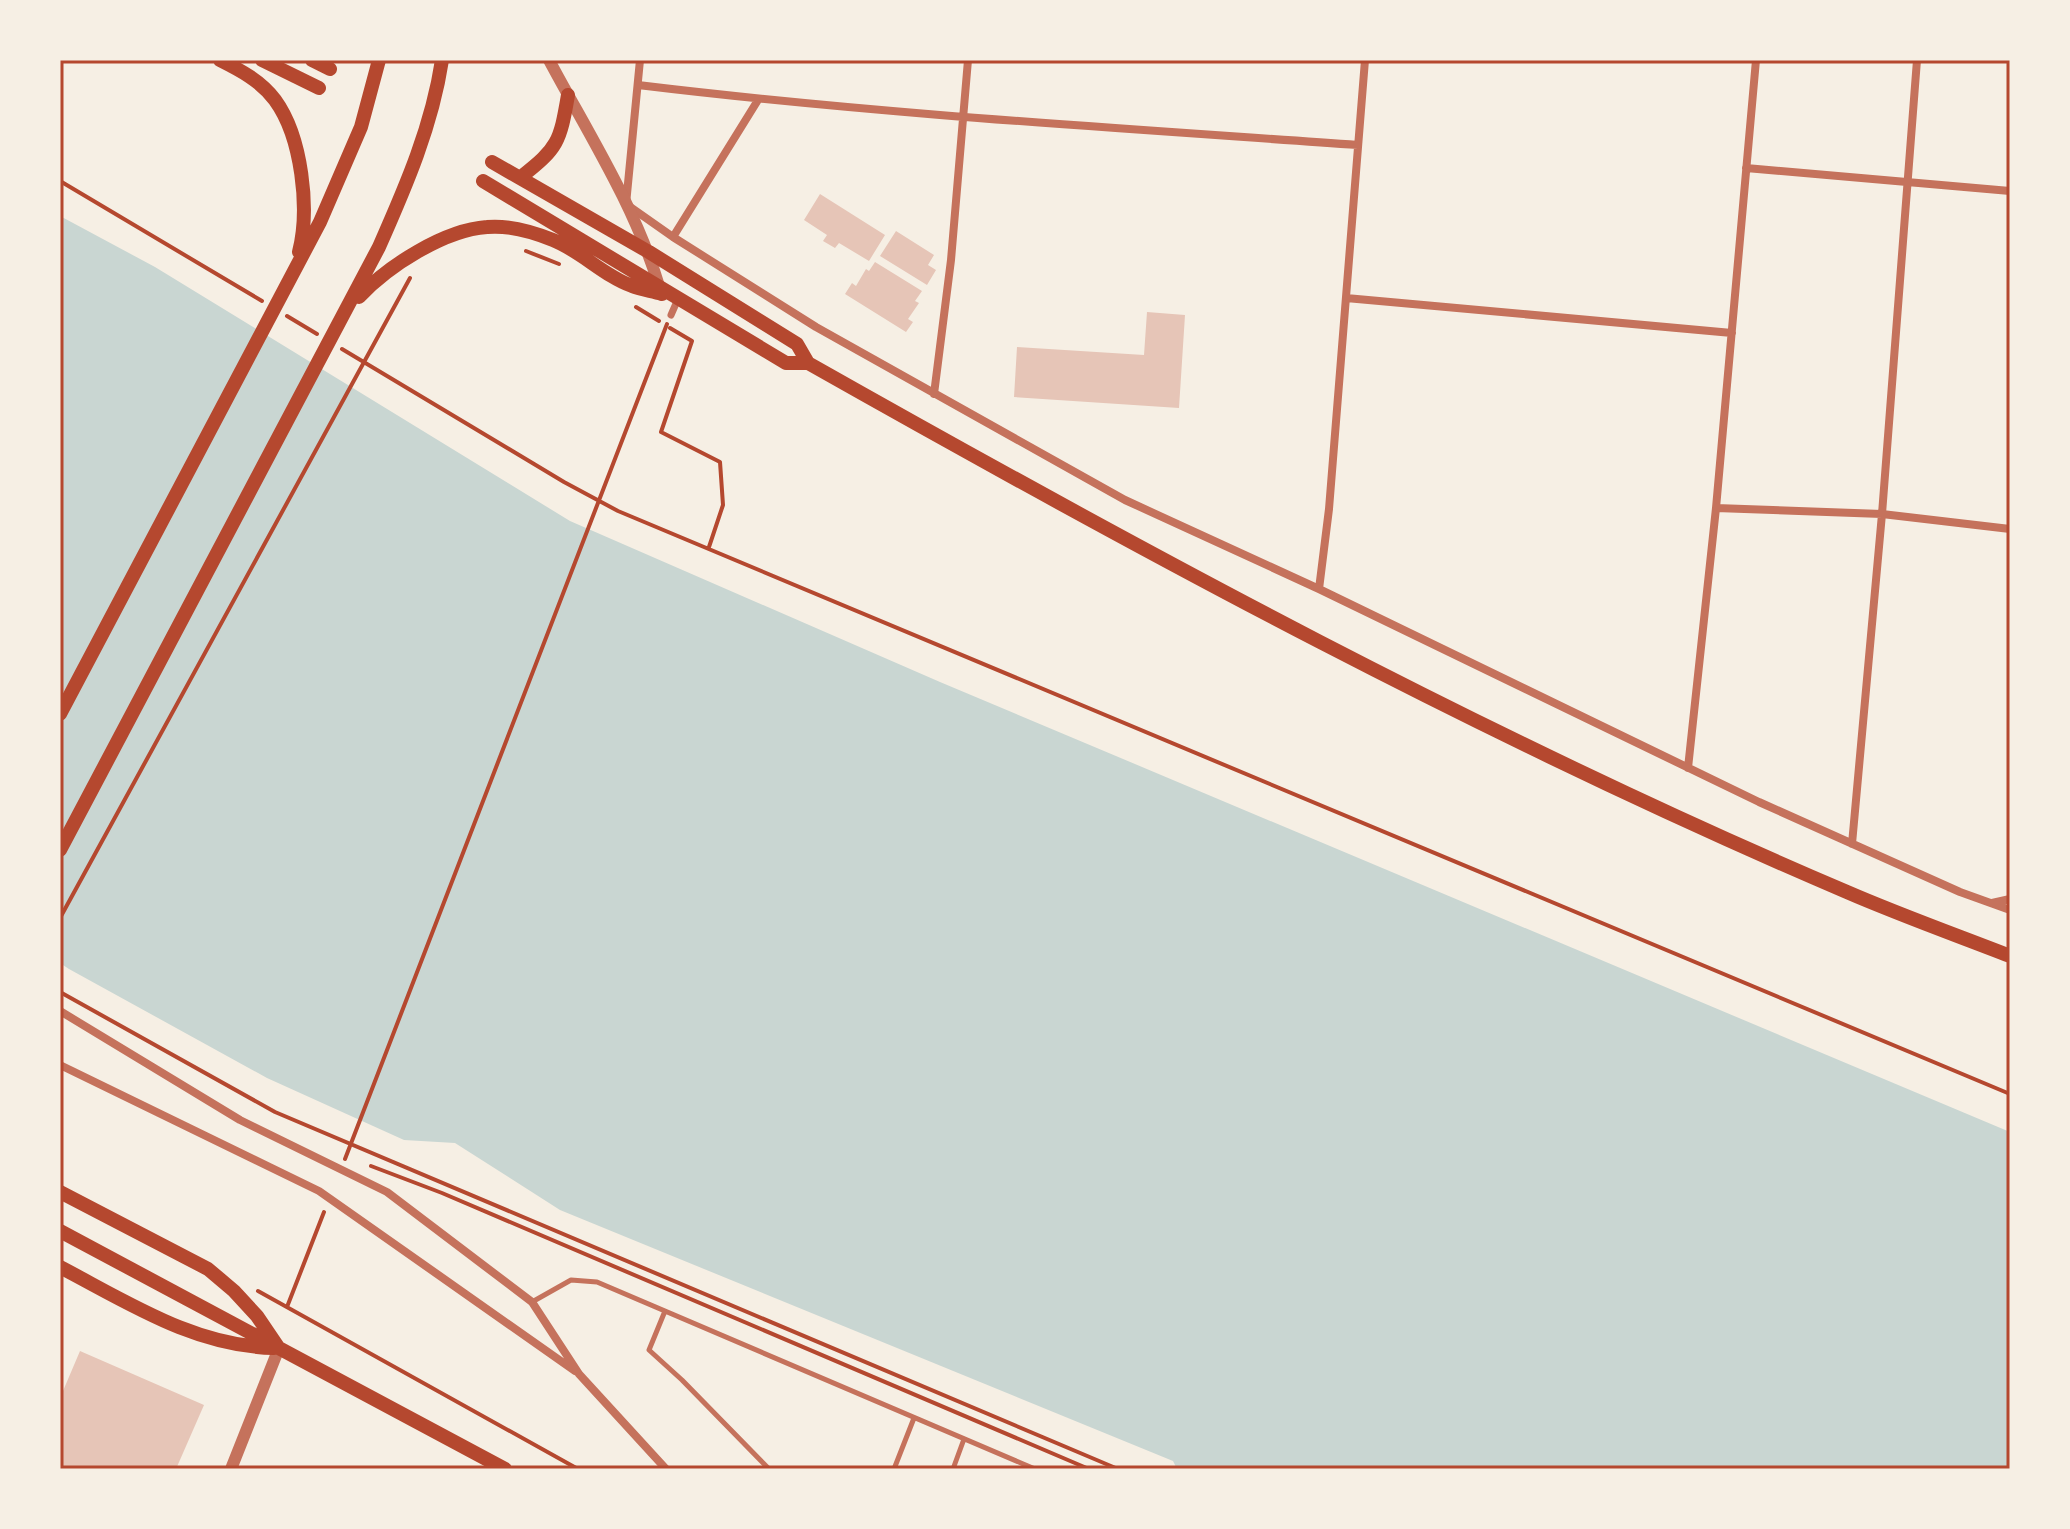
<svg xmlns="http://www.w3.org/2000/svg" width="2070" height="1529" font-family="Poppins,sans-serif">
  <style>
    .water { fill: #c9d6d2 }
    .building { fill: #e6c5b7 }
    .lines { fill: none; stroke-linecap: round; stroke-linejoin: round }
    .path { stroke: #b5482f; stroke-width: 4 }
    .service { stroke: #c5725c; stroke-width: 5 }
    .pedestrian { stroke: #c5725c; stroke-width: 7 }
    .minor { stroke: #c5725c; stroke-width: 8 }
    .tertiary { stroke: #c5725c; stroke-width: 12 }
    .secondary { stroke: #b5482f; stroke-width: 14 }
    .neatline { fill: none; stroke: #b5482f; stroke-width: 3 }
  </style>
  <rect width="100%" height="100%" fill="#f6efe4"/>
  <path class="water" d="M 60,216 L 155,267 L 570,521 L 940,682 L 2010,1132 L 2010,1469 L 1177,1469 L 1173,1461 L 560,1210 L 455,1143 L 404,1140 L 267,1078 L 69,969 L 60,963 Z"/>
  <path class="building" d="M 820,194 L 885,235 L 869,261 L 839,243 L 835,248 L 823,241 L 827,235 L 804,220 Z
    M 896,231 L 934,255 L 928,265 L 936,270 L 927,285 L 880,256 Z
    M 875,262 L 922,291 L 915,301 L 919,303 L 908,319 L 913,322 L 906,332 L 845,294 L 852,283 L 856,286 L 866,269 L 869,271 Z
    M 1147,312 L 1185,315 L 1179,408 L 1014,397 L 1017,347 L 1144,355 Z
    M 80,1351 L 204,1405 L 176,1469 L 60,1469 L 60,1398 Z"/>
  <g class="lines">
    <path class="path" d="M 60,181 L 262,301
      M 526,251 L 559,264
      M 636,307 L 659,321
      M 287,316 L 317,334
      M 670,328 L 692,341 L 661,432 L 720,462 L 723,505 L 709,547
      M 342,349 L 564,482 L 618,511 L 2010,1094
      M 60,918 L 410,278
      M 60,992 L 275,1112 L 1118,1469
      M 345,1159 L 667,324
      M 371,1166 L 442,1193 L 1089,1469
      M 258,1291 L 578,1469
      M 287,1307 L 324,1212"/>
    <path class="service" d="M 532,1302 L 571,1280 L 597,1282 L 1035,1469
      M 665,1311 L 649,1350 L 682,1380 L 769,1469
      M 894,1469 L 914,1418
      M 953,1469 L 964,1439"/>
    <path class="pedestrian" d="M 671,315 L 678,299"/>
    <path class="minor" d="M 640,60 L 626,204 L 673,237 L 816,327 L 1125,500 L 1319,589 L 1759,802 L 1960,892 L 2010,910
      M 638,85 C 877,114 1118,128 1358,145
      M 1746,168 L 2010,191
      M 673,237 L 758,100
      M 1346,298 L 1732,333
      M 934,394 L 951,260 L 968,60
      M 1716,508 L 1882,514 L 2010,529
      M 1319,589 L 1329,509 L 1365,60
      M 1688,768 L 1716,508 L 1756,60
      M 1852,844 L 1882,514 L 1917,60
      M 1992,903 L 2010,899
      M 60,1011 L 240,1120 L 387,1192 L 532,1302 L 579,1374 L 666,1469
      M 60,1065 L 319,1191 L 575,1371"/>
    <path class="tertiary" d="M 549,60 C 588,133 635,206 659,286
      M 231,1469 L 279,1348"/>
    <path class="secondary" d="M 220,60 C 240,70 261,81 275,100 C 302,137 310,209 299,252
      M 262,60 L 319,88
      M 312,60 L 330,69
      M 492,162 L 649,252 L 797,344 L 808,363
      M 521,177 C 558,148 560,142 568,95
      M 483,181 L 786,363 L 808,363 C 1146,554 1490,740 1847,892 C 1900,915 1956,935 2010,956
      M 359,297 C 388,266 444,230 487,227 C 508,225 533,232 553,240 C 581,251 604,276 632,286 C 642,290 653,291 662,294
      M 60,714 L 320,222 L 361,127 L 379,60
      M 60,850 L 379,247 C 406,186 432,126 442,60
      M 60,1192 L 208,1269 L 234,1291 L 257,1316 L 278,1347
      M 60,1231 L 505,1469
      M 60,1267 C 129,1303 194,1346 274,1348"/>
  </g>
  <rect width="2070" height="1529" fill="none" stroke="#f6efe4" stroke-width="124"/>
  <rect x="62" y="62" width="1946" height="1405" class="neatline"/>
</svg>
